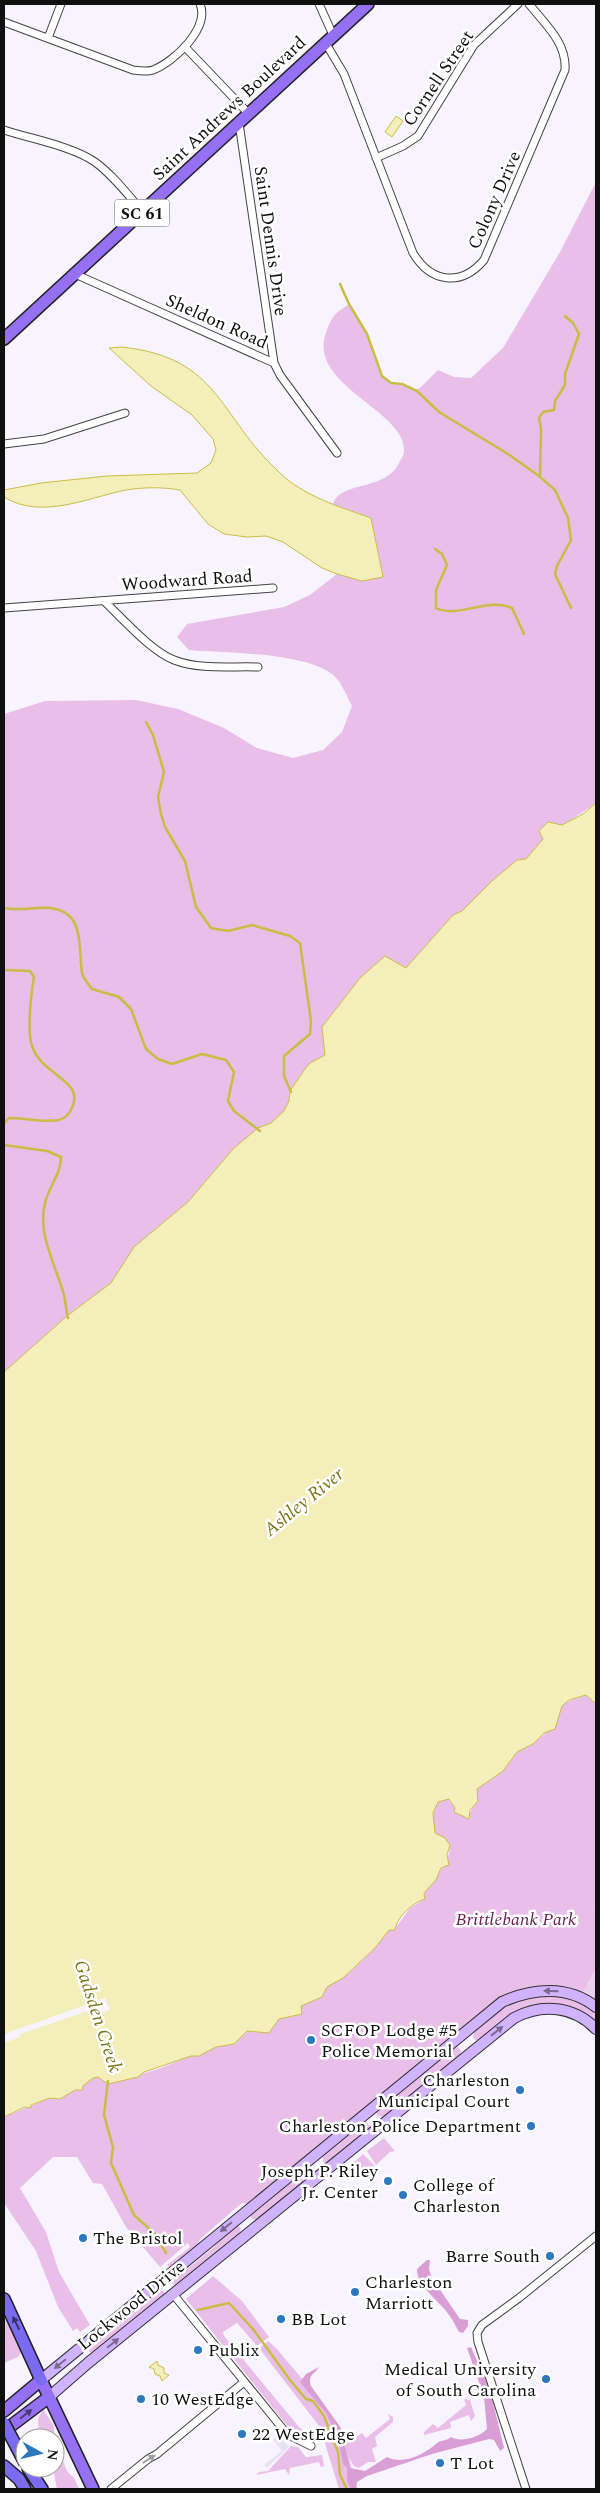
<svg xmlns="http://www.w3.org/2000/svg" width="600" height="2493" font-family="Spectral,serif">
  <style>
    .green { fill: #e9bee9 }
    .forest { fill: #d99ed5 }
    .pitch { fill: #ecd0f0 }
    .plaza { fill: #e6e2f0 }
    .water { fill: #f4eebb; stroke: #c9be44 }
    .pier { fill: #f8f4ff }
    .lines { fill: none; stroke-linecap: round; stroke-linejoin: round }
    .stream { stroke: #c9be44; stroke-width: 2.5 }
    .minor-casing { stroke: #434343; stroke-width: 9 }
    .secondary-casing { stroke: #323232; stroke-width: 12 }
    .primary-casing { stroke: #212121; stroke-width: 14 }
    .trunk-casing { stroke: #212121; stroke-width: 14 }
    .minor { stroke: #fff; stroke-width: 7 }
    .secondary { stroke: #d1b2fc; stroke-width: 10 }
    .primary { stroke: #9570f3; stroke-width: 11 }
    .trunk { stroke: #7c6af0; stroke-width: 11 }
    .trunk-bridge-casing { stroke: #212121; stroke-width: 14; stroke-linecap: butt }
    .trunk-bridge { stroke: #7c6af0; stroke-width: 11 }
    .oneway { fill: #7a6992 }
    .oneway2 { fill: #3b346a }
    .oneway3 { fill: #4c3b76 }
    .oneway4 { fill: #9f9f9f }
    .poi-dot { fill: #2d78bc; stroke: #fff; stroke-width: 2 }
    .labels { text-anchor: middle; stroke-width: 5; stroke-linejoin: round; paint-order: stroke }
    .shield { fill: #fff; stroke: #585858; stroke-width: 1 }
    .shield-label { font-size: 16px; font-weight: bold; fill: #101010 }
    .street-label { font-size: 18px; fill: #101010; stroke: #fff }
    .park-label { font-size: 18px; font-style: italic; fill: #672251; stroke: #fff }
    .poi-label { font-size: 18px; fill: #101010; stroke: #fff; text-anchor: start }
    .water-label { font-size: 19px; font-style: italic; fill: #7c781a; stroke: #fff }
  </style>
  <rect width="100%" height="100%" fill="#f8f4ff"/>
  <path class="green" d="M 596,182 L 596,803 L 543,839 L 526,859 L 517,860 L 492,881 L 462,911 L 453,915 L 406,968 L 385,957 L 360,978 L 322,1027 L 325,1055 L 305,1069 L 290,1091 L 289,1101 L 284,1111 L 271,1123 L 258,1128 L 233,1149 L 188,1202 L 134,1247 L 111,1283 L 67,1316 L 4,1372 L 4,714 L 45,701 L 136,700 L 178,709 L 224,728 L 257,748 L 293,758 L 323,750 L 342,732 L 352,706 C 347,697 343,686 337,679 C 315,652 223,653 189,650 L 177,637 L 187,624 L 284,607 L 310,595 L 337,574 L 362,581 L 383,576 L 371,518 L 333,504 C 341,480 387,492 400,461 C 402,458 404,454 404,450 C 405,410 307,385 326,333 C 332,316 334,314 349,304 L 367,334 L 382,376 L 391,383 L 402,384 L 413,390 L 420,388 L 438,370 L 454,377 L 471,378 L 503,348 L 560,252 Z
    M 586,1695 L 596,1704 L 596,1905 L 594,1906 L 596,1909 L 596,1969 L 582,1994 L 523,1990 L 249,2204 L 242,2203 L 201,2238 L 197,2245 L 170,2268 L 167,2265 L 190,2247 L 188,2243 L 160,2267 L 126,2227 L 102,2184 L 93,2183 L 77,2157 L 53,2157 L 20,2188 L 46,2232 L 59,2272 L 90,2325 L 80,2332 L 77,2328 L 73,2331 L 58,2307 L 36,2251 L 4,2203 L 4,2117 L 50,2098 C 62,2099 70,2089 82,2090 L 83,2086 L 92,2078 L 98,2077 L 108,2084 L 158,2069 L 191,2056 L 199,2056 L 216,2047 L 233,2044 L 248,2031 C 281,2038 269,2011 293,2017 L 301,2006 L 322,1997 L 327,1987 L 349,1973 L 370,1953 L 389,1930 L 397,1926 L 410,1908 L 425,1899 C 423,1887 432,1887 436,1878 C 440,1872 440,1869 446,1865 L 450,1849 C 446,1844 440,1839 436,1834 C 429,1824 432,1805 443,1799 L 448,1799 L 455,1808 L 454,1812 L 470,1813 L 478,1798 L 477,1789 L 503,1771 L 517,1752 L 537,1740 L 557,1724 C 557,1700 569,1702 586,1695 Z
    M 551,1994 L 574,1999 L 596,2011 L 596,2023 C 544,1986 524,2008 480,2040 L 475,2040 L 473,2037 L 475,2030 L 514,2001 Z
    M 458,2047 L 461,2051 L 460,2056 L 383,2117 L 377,2116 L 376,2111 L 451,2049 Z
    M 365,2121 L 370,2126 L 368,2131 L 324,2164 L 322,2155 Z
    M 384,2138 L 395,2151 L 390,2152 L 376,2165 L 367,2151 Z
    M 363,2154 L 375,2166 L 359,2173 L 352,2164 Z
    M 295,2176 L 301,2176 L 304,2182 L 257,2220 L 252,2219 L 250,2214 Z
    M 238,2226 L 241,2228 L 240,2234 L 177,2286 L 173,2284 L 174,2280 L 214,2247 L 233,2227 Z
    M 213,2276 L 242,2301 L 269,2337 L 257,2346 L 237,2323 L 223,2332 L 224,2336 L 299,2427 L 303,2430 L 303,2436 L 289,2428 L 186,2299 Z
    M 160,2291 L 164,2291 L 164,2296 L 93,2353 L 88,2351 Z
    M 4,2312 L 21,2346 L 22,2351 L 18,2357 L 4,2363 Z
    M 268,2341 L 277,2349 L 303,2380 L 343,2434 L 349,2431 L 355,2438 L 362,2433 L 366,2438 L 390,2419 L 388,2414 L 393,2417 L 393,2422 L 375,2437 L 377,2446 L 372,2449 L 376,2462 L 368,2462 L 359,2468 L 354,2466 L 349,2458 L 357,2489 L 339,2489 L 323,2437 L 312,2437 L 312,2431 L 319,2426 L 259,2348 Z
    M 464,2399 L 470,2400 L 475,2416 L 471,2421 L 469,2415 L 450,2422 L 451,2428 L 424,2435 L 424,2432 L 433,2424 L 438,2428 L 466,2405 Z
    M 43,2409 L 54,2426 L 54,2438 L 39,2438 L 38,2419 Z
    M 55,2440 L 67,2471 L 74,2478 L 79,2489 L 57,2489 L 53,2468 Z
    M 291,2446 L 298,2447 L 306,2457 L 322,2455 L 324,2466 L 321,2467 L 319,2462 L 290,2468 L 289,2475 L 285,2469 L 256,2475 L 259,2472 L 268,2471 Z"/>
  <path class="forest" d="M 427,2260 L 430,2260 L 429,2269 L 432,2278 L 460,2319 L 468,2320 L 468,2326 L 463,2333 L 459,2332 C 455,2325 452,2318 446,2311 C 437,2300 416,2284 417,2269 Z
    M 471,2347 L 490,2390 L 504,2448 L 500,2451 L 494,2440 L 489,2439 L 432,2454 L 367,2476 L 357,2482 L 356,2489 L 351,2489 L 347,2481 L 347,2468 L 343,2464 L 338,2439 L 326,2413 L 300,2382 L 306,2374 L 319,2367 C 315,2374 307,2375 311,2386 L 341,2428 L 350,2468 L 365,2471 L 387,2457 C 403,2466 426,2453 437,2443 C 441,2440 447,2441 451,2437 C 461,2443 480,2437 487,2429 L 484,2397 L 479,2390 L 480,2385 L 467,2348 Z"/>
  <path class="pitch" d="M 596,1969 L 596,2002 L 582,1994 Z"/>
  <path class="plaza" d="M 278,2435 L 289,2447 L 267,2468 L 264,2465 L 282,2451 L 273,2439 Z"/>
  <path class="water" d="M 396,116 L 403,121 L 392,137 L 385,132 Z
    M 121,347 C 220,357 218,416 279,472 C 303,496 340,507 371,518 L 383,577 L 362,581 L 337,574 L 322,568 L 283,542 L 266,536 L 247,537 L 224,534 L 208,524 L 180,490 C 162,487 144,487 126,490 C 87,498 41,520 4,497 L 4,490 L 41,483 L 107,476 L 197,473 L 211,463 L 216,450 L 213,439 L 192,415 L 151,386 L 109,348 Z
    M 596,803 L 596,1704 L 586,1695 L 569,1700 L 562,1706 L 555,1729 L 544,1733 L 533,1744 L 517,1752 L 503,1771 L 477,1789 L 478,1801 L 470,1810 L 469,1819 L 454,1812 L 455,1808 L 449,1799 L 438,1802 L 433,1813 L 435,1833 L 445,1838 L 450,1845 L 447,1855 L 449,1865 L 441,1868 L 436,1880 L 424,1893 L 425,1899 C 412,1903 397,1917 395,1930 L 389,1930 L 376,1947 L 343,1978 L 327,1987 L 322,1997 L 301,2006 L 302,2014 L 279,2019 L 269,2033 L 247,2031 L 234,2044 L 216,2047 L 199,2056 L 191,2056 L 144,2072 L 138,2077 L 108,2084 L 98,2077 L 93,2078 L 83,2086 L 82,2090 L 75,2090 L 60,2099 L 50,2098 L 31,2105 L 31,2108 L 25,2107 L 4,2117 L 4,1372 L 67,1316 L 111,1283 L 134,1247 L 188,1202 L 233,1149 L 258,1128 L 271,1123 L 284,1111 L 289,1101 L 290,1091 L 305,1069 L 310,1063 L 325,1055 L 322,1027 L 360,978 L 385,956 L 406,968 L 453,915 L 462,911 L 492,881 L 517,860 L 526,859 L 543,839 L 539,831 L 548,822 L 562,825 L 583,814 Z
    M 157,2361 L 158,2365 L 164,2368 L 164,2373 L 169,2375 L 162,2381 L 160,2376 L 155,2374 L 154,2369 L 149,2367 Z"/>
  <path class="pier" d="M 105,1998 L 110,2010 L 92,2017 L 88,2011 L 20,2034 L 20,2037 L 4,2043 L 4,2034 Z"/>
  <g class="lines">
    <path class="stream" d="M 340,284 L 349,304 L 367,334 L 382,376 L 391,383 L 402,384 L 417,391 L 439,412 L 508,454 L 539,476 L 555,490 L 568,518 L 571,540 L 557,566 L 555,574 L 571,608
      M 540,475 L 541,429 L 539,418 L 543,412 L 554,410 L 555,401 L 565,385 L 565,374 L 579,334 L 573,323 L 565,316
      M 435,549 L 442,554 L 447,565 L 436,590 L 436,608 C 458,619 485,597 512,608 L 524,634
      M 146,722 L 153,735 L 164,772 L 158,797 L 161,814 L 165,827 L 185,861 L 196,907 L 211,928 L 228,931 L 252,925 L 290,936 L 300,943 L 311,1021 L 310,1034 L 284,1056 L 284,1076 L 291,1092
      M 4,908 C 18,911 35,907 50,908 C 86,912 78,948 82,973 C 83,979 89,984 92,989 L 119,997 L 131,1009 L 146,1049 L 158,1059 L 172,1064 L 202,1054 L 226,1060 L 234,1072 L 228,1101 L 234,1111 L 260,1131
      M 4,970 L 30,971 L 34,977 C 31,993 27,1032 32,1046 C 39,1067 59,1073 71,1088 C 79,1098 71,1117 59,1120 C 44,1123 25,1118 9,1118 L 4,1124
      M 4,1145 L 47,1151 L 61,1157 C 61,1174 49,1186 45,1203 C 37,1234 56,1266 64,1295 C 66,1303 66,1311 68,1318
      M 108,2081 L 104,2115 L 113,2147 L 111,2163 L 134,2215 L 155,2234 L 166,2253
      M 198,2310 L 229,2303 L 253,2329 L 290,2380 L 306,2399 L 313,2401 L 324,2416 L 338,2452 L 340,2475 L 347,2489"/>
    <g class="minor-casing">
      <path id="minor" d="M 319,4 L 333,35
        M 4,22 L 133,70 C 140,71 147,72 153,70 C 174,62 210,28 200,4
        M 48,38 L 61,4
        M 325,42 L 344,74 L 413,253 C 431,283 461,287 484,260 L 565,70 C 567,43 545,24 529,4
        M 185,47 L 249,114
        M 239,123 L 274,363
        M 4,130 C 31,139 72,146 95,162 C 113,175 128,195 143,212
        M 376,158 L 403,146 L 418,136 L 474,45 L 518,4
        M 75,274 L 274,363 L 280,375 L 337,453
        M 4,444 L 44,439 L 125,413
        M 104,601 C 123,619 151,651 174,660 C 200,670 231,666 258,667
        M 4,608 L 273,588
        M 173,2294 L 287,2434 L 311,2446
        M 111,2489 L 148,2459 L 157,2454 L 244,2382
        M 526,2489 L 478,2342 L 477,2333 L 482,2325 L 519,2298 L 596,2236"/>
    </g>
    <g class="secondary-casing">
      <path id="secondary" d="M 41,2380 L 502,2002 C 533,1988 568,1985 596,2007
        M 49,2397 L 88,2363 L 514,2018 C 542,2003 574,2006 596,2029"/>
    </g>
    <g class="primary-casing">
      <path id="primary" d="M 4,339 L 368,4
        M 4,2411 L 41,2380 L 93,2489
        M 4,2431 L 49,2397"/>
    </g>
    <g class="trunk-casing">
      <path id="trunk" d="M 4,2299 L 41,2380
        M 4,2466 L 19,2479 L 25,2489
        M 28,2468 L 42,2489"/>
    </g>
    <use href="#minor" class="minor"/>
    <use href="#secondary" class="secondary"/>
    <use href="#primary" class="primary"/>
    <use href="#trunk" class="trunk"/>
    <g class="trunk-bridge-casing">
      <path id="trunk-bridge" d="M 4,2423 L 25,2463"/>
    </g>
    <use href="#trunk-bridge" class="trunk-bridge"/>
  </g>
  <defs><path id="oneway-solid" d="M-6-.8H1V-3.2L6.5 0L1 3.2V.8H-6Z" transform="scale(1.25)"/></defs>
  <g class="oneway">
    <use href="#oneway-solid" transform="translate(551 1991) rotate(-179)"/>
    <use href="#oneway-solid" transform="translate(497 2031) rotate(-38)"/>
    <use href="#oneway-solid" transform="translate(226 2227) rotate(141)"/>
    <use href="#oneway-solid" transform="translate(113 2343) rotate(-39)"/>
    <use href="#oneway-solid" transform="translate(60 2364) rotate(141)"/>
  </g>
  <use class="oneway2" href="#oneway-solid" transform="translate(16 2323) rotate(-115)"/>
  <use class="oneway3" href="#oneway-solid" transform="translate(26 2414) rotate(-38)"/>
  <use class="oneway4" href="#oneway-solid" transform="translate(149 2459) rotate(-32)"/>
  <g class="poi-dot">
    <circle cx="311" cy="2040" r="5"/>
    <circle cx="520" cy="2090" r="5"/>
    <circle cx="531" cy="2126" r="5"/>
    <circle cx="388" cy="2181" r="5"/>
    <circle cx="403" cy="2195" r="5"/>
    <circle cx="83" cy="2238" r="5"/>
    <circle cx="550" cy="2256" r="5"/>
    <circle cx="355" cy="2292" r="5"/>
    <circle cx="281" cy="2319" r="5"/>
    <circle cx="198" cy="2350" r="5"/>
    <circle cx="546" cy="2379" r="5"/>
    <circle cx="141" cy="2399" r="5"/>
    <circle cx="242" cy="2434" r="5"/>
    <circle cx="440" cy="2463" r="5"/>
  </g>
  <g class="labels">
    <rect class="shield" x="114.5" y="199.5" width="55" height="27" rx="4"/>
    <g class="shield-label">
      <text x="142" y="219">SC 61</text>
    </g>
    <g class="street-label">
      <text transform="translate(438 78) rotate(-56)" y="6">Cornell Street</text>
      <text transform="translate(229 108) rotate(-43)" y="6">Saint Andrews Boulevard</text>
      <text transform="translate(494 200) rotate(-66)" y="6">Colony Drive</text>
      <text transform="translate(271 241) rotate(82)" y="6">Saint Dennis Drive</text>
      <text transform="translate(217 321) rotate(24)" y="6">Sheldon Road</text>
      <text transform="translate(187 580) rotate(-4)" y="6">Woodward Road</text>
      <text transform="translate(131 2305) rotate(-39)" y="6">Lockwood Drive</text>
    </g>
    <g class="park-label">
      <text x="516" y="1925">Brittlebank Park</text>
    </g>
    <g class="poi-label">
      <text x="321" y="2036">SCFOP Lodge #5<tspan x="321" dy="21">Police Memorial</tspan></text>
      <text x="510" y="2086" text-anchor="end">Charleston<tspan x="510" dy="21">Municipal Court</tspan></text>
      <text x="521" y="2132" text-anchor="end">Charleston Police Department</text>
      <text x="378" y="2177" text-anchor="end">Joseph P. Riley<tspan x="378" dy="21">Jr. Center</tspan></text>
      <text x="413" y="2191">College of<tspan x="413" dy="21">Charleston</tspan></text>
      <text x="93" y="2244">The Bristol</text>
      <text x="540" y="2262" text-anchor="end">Barre South</text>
      <text x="365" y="2288">Charleston<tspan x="365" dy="21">Marriott</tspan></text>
      <text x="291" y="2325">BB Lot</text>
      <text x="208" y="2356">Publix</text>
      <text x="536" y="2375" text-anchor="end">Medical University<tspan x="536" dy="21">of South Carolina</tspan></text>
      <text x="151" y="2405">10 WestEdge</text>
      <text x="252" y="2440">22 WestEdge</text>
      <text x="450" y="2469">T Lot</text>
    </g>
    <g class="water-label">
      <text transform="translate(303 1501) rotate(-39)" y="7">Ashley River</text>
      <text transform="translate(99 2016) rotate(72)" y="7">Gadsden Creek</text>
    </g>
  </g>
  <rect width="600" height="2493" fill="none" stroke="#101010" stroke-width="10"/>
  <g transform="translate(40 2453) rotate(98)"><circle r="24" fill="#ffffff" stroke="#9f9f9f"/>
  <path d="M0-4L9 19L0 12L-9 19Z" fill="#2d78bc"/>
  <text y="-8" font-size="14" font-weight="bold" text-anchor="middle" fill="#101010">N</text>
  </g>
</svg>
